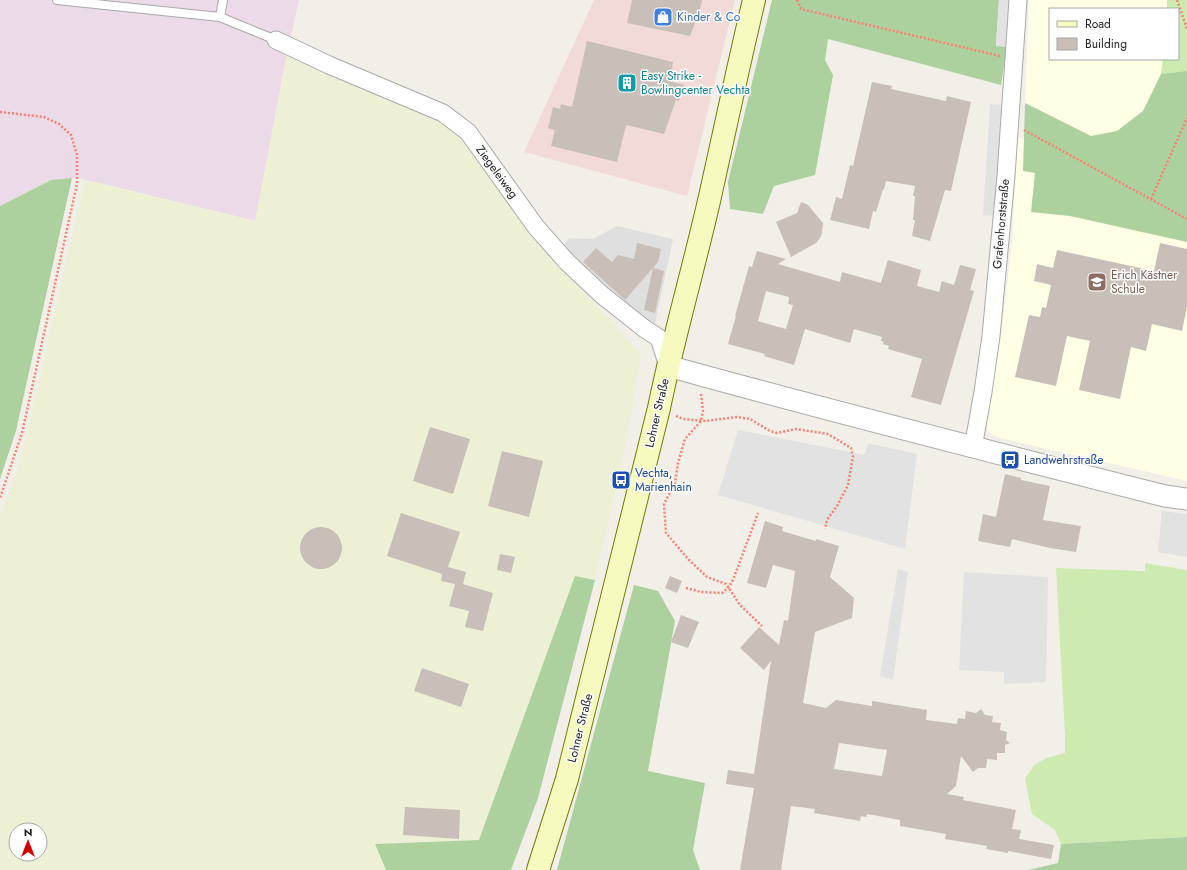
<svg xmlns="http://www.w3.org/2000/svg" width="1187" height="870" font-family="Jost,sans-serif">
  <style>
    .residential { fill: #e0dfdf }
    .commercial { fill: #f2dad9 }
    .industrial { fill: #ebdbe8 }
    .education { fill: #ffffe5 }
    .farmland { fill: #eef0d5; fill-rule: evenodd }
    .grass { fill: #cdebb0 }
    .forest { fill: #add19e }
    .parking { fill: #e2e2e2 }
    .building { fill: #c7bfb8; fill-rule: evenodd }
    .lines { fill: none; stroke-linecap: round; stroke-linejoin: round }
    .service-casing { stroke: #a9a9a9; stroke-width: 10 }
    .minor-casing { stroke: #a9a9a9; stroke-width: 19 }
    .tertiary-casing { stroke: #a9a9a9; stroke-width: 23 }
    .secondary-casing { stroke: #707d05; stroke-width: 24 }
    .path { stroke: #fa8072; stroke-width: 2.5; stroke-dasharray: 2 2; stroke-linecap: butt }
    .service { stroke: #fff; stroke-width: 8 }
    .minor { stroke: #fff; stroke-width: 17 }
    .tertiary { stroke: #fff; stroke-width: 21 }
    .secondary { stroke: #f7fabf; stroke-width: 22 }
    .labels { text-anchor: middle; stroke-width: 3; stroke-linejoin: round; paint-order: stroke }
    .shop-label { font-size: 12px; fill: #366cbe; stroke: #fff; text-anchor: start }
    .culture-label { font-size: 12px; fill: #0d838f; stroke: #fff; text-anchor: start }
    .street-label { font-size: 12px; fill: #222; stroke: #fff }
    .education-label { font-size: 12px; fill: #785e54; stroke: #fff; text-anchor: start }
    .transit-label { font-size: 12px; fill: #164399; stroke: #fff; text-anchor: start }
  </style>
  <rect width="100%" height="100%" fill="#f2efe9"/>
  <path class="residential" d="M 617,226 L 673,239 L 655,324 L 641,316 L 604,288 L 561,249 L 569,238 L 593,239 Z"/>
  <path class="commercial" d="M 594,0 L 735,0 L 687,196 L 524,152 Z"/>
  <path class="industrial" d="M 0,0 L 299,0 L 287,53 L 256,221 L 78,178 L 51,180 L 0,206 Z"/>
  <path class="education" d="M 1029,0 L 1167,0 L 1167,9 L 1050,9 L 1050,59 L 1163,59 L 1161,74 L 1143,111 L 1117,131 L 1091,136 L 1025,103 Z
    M 1019,137 L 1187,224 L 1187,481 L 1000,438 L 994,436 L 989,432 L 987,428 L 986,422 L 986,415 L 1002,330 L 1013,233 L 1015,160 Z"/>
  <path class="farmland" d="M 287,53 L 433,115 L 465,140 L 538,241 L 641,354 L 626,445 L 595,580 L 575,577 L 479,840 L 376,844 L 386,870 L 0,870 L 0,516 L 19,467 L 84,183 L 95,182 L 255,221 ZM 16,830 L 40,830 L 40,854 L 16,854 Z"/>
  <path class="grass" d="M 1167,0 L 1187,0 L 1187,71 L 1161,74 L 1163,59 L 1178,59 L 1178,9 L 1167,9 Z
    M 1145,563 L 1187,570 L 1187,837 L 1061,844 L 1055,830 L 1032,814 L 1025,779 L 1034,765 L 1047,758 L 1065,753 L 1065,735 L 1056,568 L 1145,571 Z"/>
  <path class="forest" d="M 772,0 L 999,0 L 996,45 L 1007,47 L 1001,85 L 828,39 L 825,60 L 833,75 L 815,175 L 774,186 L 763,214 L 730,209 L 728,182 Z
    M 1187,71 L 1187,242 L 1070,216 L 1031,212 L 1035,173 L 1023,171 L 1025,103 L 1091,136 L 1117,131 L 1143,111 L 1161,74 Z
    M 72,178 L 16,431 L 0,479 L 0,206 L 51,180 Z
    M 575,576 L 595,580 L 538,798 L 511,870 L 386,870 L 375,844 L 479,840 Z
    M 634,585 L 658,591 L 675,621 L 648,771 L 705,783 L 693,850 L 700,870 L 557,870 Z
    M 1187,837 L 1187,870 L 1028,870 L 1058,863 L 1061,844 Z"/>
  <path class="parking" d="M 999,0 L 1011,0 L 1007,47 L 996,46 Z
    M 990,104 L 1004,105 L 996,216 L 983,215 Z
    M 738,430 L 865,455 L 868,443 L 917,454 L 905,549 L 718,495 Z
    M 1162,511 L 1187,514 L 1187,557 L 1158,552 Z
    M 898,569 L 908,572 L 893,680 L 880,676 Z
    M 964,572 L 1048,577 L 1046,682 L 1004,684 L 1004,672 L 959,670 Z"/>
  <path class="building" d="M 632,0 L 702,0 L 700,10 L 690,36 L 627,23 Z
    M 587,41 L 673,62 L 670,81 L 684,85 L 679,101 L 676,100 L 664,134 L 626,125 L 617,162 L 551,146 L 555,130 L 548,128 L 553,107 L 560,109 L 561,104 L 572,107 Z
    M 872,82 L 892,86 L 891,89 L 946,101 L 947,96 L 971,102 L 951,191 L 945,190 L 930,241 L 912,236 L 915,220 L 913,220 L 915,196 L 913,196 L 915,186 L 886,181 L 884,190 L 883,189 L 876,212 L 873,211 L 869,229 L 830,220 L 836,197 L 842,199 L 850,165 L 853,166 Z
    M 801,202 L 808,205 L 823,223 L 822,233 L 820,238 L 816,243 L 791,257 L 776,222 L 797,213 Z
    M 637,243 L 661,249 L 658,262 L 625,300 L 583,262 L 596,248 L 612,262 L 618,255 L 634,259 Z
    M 1160,243 L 1187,249 L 1187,307 L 1182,331 L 1152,324 L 1146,351 L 1131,347 L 1120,399 L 1079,390 L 1090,341 L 1067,336 L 1056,386 L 1015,377 L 1029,315 L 1040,317 L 1042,307 L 1046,308 L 1051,285 L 1034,281 L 1037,264 L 1053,268 L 1057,250 L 1154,271 Z
    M 757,251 L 786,259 L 778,264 L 840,282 L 842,272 L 881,283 L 888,260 L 921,270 L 917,286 L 939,292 L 942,281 L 954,285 L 960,265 L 976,269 L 970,290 L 974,291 L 941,405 L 911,397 L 922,359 L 888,349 L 889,346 L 883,344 L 884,342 L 881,341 L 882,337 L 854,329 L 850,343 L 805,329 L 794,365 L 764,356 L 765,354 L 728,344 L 736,316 L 735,316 L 749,266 L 752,267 ZM 766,291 L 789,297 L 788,304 L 793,305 L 786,329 L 758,321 Z
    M 653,268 L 664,271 L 655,313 L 644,310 Z
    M 430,427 L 470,439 L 453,494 L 413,481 Z
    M 502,451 L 543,461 L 529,517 L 488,506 Z
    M 1005,474 L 1021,478 L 1021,480 L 1050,486 L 1043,520 L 1081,526 L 1076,552 L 1050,548 L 1012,539 L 1010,547 L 978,541 L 983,514 L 996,517 Z
    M 401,513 L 460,532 L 448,567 L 466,572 L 463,584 L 493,593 L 483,631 L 465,627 L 469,611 L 449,606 L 455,584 L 441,581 L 442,574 L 387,556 Z
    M 765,521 L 783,527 L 782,531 L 816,541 L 816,539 L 839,546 L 830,577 L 854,598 L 852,618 L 815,632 L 803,703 L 826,708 L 836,700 L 872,706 L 872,701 L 927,710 L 926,720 L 957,724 L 958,718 L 965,719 L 966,711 L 976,713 L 981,709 L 985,715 L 993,716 L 992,722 L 1001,723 L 1000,730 L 1007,732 L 1006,740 L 1010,743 L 1005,745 L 1005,753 L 997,753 L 997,760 L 987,759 L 986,768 L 978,768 L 973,772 L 961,756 L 956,786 L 947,794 L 964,797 L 963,800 L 1016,810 L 1012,829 L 1021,830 L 1019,839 L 1054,845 L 1051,859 L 1008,851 L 1008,853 L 986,849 L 987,846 L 945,839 L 946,834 L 900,826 L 900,820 L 867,814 L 866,817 L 861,816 L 860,821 L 814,813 L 815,809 L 791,806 L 781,870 L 740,870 L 754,788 L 726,784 L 728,770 L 754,774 L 771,661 L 764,670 L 740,648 L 759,627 L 779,645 L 784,620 L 788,621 L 795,571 L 773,565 L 766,588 L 747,583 ZM 839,743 L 887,750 L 882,776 L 834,769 Z
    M300 548a21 21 0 1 1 42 0a21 21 0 1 1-42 0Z
    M 500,554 L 515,557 L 511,573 L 497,570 Z
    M 670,576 L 682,581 L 677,593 L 665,588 Z
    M 681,615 L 699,622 L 688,648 L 671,642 Z
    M 422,668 L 469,684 L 461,707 L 414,691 Z
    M 405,807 L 460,810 L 459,839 L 403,835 Z"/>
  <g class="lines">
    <g class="service-casing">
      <path id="service" d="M 57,0 L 220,17
        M 223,0 L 220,17 L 276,40"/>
    </g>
    <g class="minor-casing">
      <path id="minor" d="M 276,40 L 329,65 L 443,113 L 468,132 L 536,227 L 567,262 L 602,295 L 645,329 L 659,338 L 668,366
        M 973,448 L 983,392 L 991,336 L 1006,176 L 1018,0"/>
    </g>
    <g class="tertiary-casing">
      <path id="tertiary" d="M 668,366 C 833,412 999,454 1165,496 L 1187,499"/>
    </g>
    <g class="secondary-casing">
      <path id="secondary" d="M 538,870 L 567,779 L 659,408 C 673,339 693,271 709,201 C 724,134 738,67 754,0"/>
    </g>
    <path class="path" d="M 797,0 L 801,9 L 1000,56
      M 1177,0 L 1187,29
      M 0,112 L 44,117 L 59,124 L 71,135 L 77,155 L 77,184 L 22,433 L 0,498
      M 1024,130 L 1187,219
      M 1151,199 L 1187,118
      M 701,394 L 703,411 L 701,421 L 685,439 L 678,463 L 675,483 L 664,504 L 666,533 L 689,560 L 707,577 L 726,584 L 740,605 L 762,626
      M 676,416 L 683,419 L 706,421 L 737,417 L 750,419 L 770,431 L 777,433 L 796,429 L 828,434 L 851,448 L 853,456 L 848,485 L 837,506 L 827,520 L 825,529
      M 686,588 L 701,592 L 722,593 L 728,588 L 733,580 L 758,513"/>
    <use href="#service" class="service"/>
    <use href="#minor" class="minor"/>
    <use href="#tertiary" class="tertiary"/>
    <use href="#secondary" class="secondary"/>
  </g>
  <defs>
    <g id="shop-square" transform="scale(1)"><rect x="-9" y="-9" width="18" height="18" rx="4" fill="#3f7fe0" stroke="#fff"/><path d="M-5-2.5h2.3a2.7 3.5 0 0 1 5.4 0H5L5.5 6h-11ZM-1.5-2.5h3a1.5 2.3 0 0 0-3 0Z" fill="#fff"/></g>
    <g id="building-square" transform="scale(1)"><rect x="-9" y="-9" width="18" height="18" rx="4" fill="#0f9aa8" stroke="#fff"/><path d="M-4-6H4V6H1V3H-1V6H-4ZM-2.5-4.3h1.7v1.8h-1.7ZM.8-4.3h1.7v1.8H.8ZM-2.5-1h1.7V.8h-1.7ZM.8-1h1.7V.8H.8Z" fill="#fff"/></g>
    <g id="school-square" transform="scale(1)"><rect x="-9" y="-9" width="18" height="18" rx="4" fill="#8d6e63" stroke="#fff"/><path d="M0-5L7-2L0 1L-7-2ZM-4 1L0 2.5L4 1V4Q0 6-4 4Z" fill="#fff"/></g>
    <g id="bus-square" transform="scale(1)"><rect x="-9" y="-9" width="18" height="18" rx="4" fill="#1a4fb4" stroke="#fff"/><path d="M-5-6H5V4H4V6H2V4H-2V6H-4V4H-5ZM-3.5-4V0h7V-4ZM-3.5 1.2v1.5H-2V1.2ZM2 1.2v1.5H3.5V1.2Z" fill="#fff"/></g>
  </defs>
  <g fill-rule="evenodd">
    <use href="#shop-square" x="663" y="17"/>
    <use href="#building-square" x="627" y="83"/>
    <use href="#school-square" x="1097" y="282"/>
    <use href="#bus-square" x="1010" y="460"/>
    <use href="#bus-square" x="621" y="480"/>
  </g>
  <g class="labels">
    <g class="shop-label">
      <text x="677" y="21">Kinder &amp; Co</text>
    </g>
    <g class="culture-label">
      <text x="641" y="80">Easy Strike -<tspan x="641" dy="14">Bowlingcenter Vechta</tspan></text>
    </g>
    <g class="street-label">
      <text transform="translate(497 172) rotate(54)" y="4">Ziegeleiweg</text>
      <text transform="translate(1001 224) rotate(-85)" y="4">Grafenhorststraße</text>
      <text transform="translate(657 413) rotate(-77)" y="4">Lohner Straße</text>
      <text transform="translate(580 728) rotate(-76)" y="4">Lohner Straße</text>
    </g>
    <g class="education-label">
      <text x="1111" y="279">Erich Kästner<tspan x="1111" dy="14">Schule</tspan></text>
    </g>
    <g class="transit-label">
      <text x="1024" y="464">Landwehrstraße</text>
      <text x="635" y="477">Vechta,<tspan x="635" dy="14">Marienhain</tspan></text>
    </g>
  </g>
  <rect x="1049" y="8" width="130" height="52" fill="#ffffff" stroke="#a7a7a7"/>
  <rect x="1057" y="21" width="20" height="6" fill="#f7fabf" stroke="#a7a7a7"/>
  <text x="1085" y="28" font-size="12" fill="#222222">Road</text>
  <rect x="1057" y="38" width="20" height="12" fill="#c7bfb8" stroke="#a7a7a7"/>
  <text x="1085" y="48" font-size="12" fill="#222222">Building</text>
  <g transform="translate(28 842)"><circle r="19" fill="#ffffff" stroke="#a7a7a7"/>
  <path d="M0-3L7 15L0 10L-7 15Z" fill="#d40000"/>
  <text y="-6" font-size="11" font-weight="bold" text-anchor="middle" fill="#222222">N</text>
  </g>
</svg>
